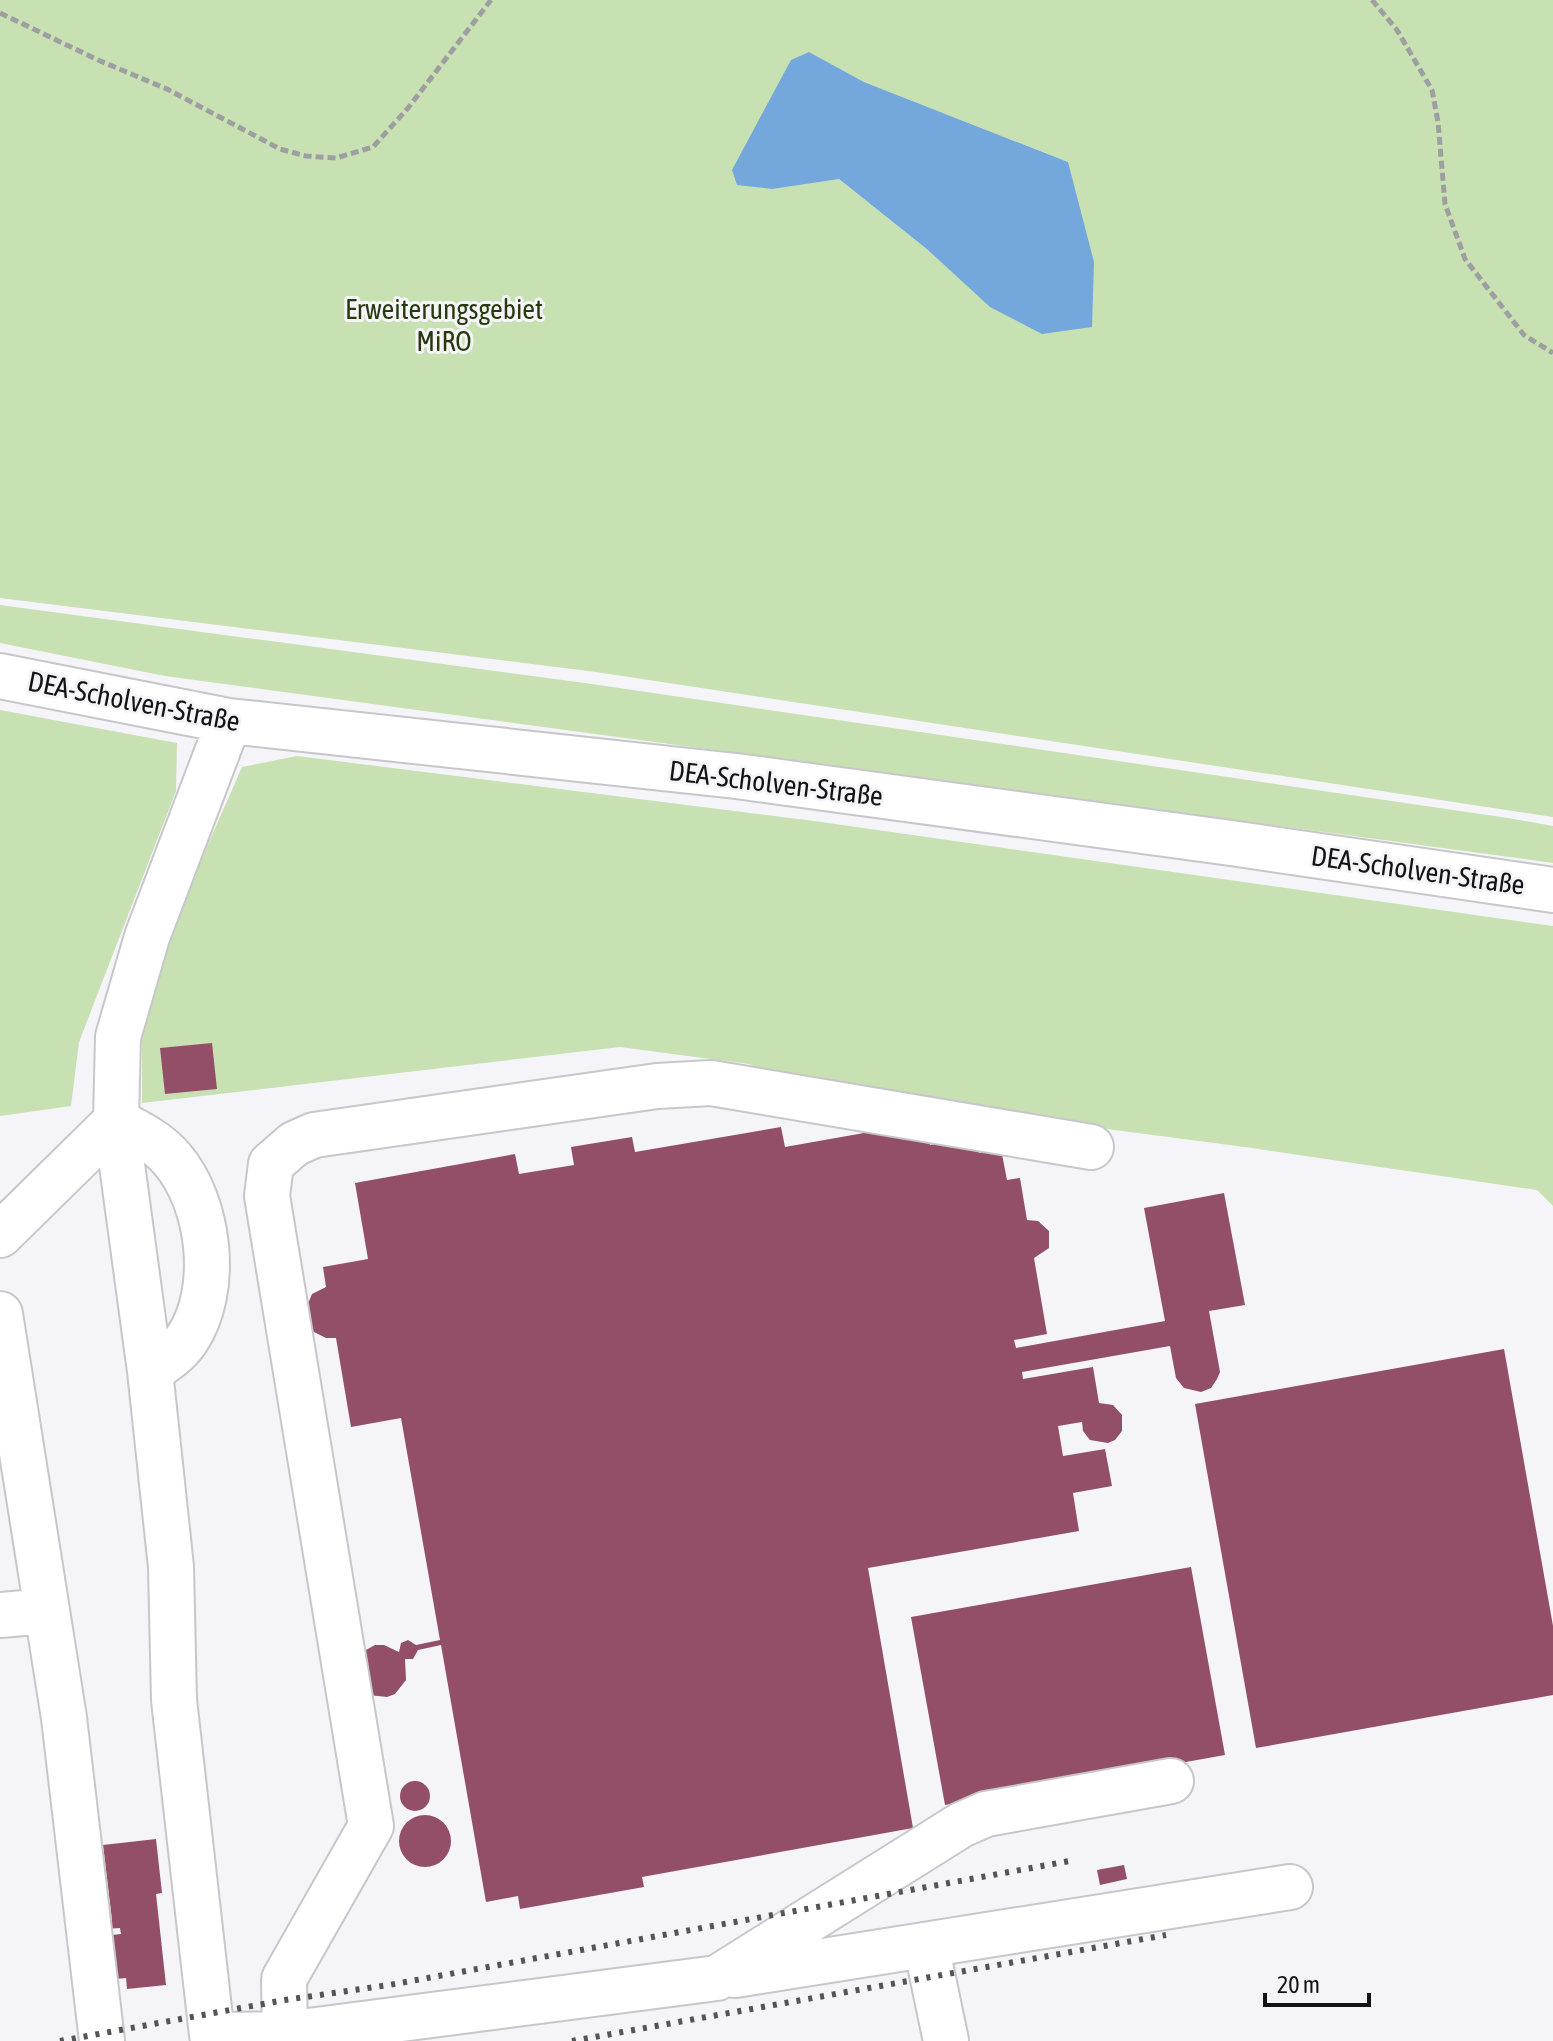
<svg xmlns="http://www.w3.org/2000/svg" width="1553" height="2041" font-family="'Asap Condensed',sans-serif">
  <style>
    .green { fill: #c8e1b2; fill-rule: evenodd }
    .water { fill: #74a7dc }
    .building { fill: #924f67 }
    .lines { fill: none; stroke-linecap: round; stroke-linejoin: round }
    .minor-casing { stroke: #c7c6ca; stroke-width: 48 }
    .path { stroke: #9f9ea1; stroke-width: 5; stroke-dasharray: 8 4; stroke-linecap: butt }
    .minor { stroke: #fff; stroke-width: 44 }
    .rail { stroke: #545356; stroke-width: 6; stroke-dasharray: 4 8; stroke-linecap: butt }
    .labels { text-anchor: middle; stroke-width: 6; stroke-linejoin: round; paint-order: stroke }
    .park-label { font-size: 28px; fill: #263b0d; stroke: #f5f4f8 }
    .street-label { font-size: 28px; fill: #131214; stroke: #f5f4f8 }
  </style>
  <rect width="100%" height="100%" fill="#f5f4f8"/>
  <path class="green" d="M 0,0 L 1553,0 L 1553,817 L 596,672 L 0,598 ZM 809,52 L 864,82 L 1068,162 L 928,250 L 839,179 Z
    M 0,605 L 585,683 L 1508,818 L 1553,826 L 1553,863 L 165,676 L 0,643 Z
    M 0,710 L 177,743 L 176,791 L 79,1042 L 71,1106 L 0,1116 Z
    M 297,756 L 814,821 L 1553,926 L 1553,1206 L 1537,1190 L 1252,1148 L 871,1098 L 795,1083 L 749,1064 L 620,1047 L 142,1103 L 142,1029 L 161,951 L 242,767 Z"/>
  <path class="water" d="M 809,52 L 864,82 L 1068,162 L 1094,262 L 1092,327 L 1042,334 L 990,307 L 928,250 L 839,179 L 772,189 L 737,185 L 732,170 L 791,60 Z"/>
  <path class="building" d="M 212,1043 L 217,1089 L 165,1094 L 160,1048 Z
    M 926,1122 L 930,1145 L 976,1136 L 979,1153 L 1001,1149 L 1007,1180 L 1020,1178 L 1027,1220 L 1038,1221 L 1049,1231 L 1049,1248 L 1034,1258 L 1047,1334 L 1014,1340 L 1016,1348 L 1165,1321 L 1144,1208 L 1224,1193 L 1245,1305 L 1209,1311 L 1220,1372 L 1217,1379 L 1211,1388 L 1201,1392 L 1184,1388 L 1176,1378 L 1170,1346 L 1022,1372 L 1023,1379 L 1093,1367 L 1099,1403 L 1113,1405 L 1122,1415 L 1122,1431 L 1115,1440 L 1108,1443 L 1090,1440 L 1083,1431 L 1082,1422 L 1058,1426 L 1063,1456 L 1105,1449 L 1112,1486 L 1073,1493 L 1079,1531 L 868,1568 L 913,1828 L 642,1877 L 644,1887 L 520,1909 L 518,1896 L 486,1902 L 441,1645 L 418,1650 L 413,1659 L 405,1659 L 406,1680 L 395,1694 L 387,1697 L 368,1695 L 364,1651 L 375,1645 L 384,1645 L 399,1652 L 401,1643 L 408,1640 L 416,1645 L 440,1640 L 401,1418 L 351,1427 L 336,1338 L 326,1338 L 314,1332 L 307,1323 L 305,1311 L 312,1294 L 326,1287 L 323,1267 L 368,1259 L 355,1183 L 515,1154 L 519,1174 L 574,1165 L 571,1147 L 632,1137 L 635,1152 L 781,1127 L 785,1147 Z
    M 1504,1349 L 1553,1626 L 1553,1695 L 1256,1748 L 1195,1404 Z
    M 1191,1567 L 1225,1755 L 945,1805 L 911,1617 Z
    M400 1796a15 15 0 1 1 30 0a15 15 0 1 1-30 0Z
    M399 1841a26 26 0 1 1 52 0a26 26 0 1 1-52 0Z
    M 156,1839 L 162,1893 L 156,1894 L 166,1985 L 127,1989 L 126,1978 L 107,1980 L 102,1936 L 121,1934 L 120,1928 L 106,1929 L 105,1921 L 112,1920 L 103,1845 Z
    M 1124,1865 L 1127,1879 L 1100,1885 L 1097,1870 Z"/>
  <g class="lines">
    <g class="minor-casing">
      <path id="minor" d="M 0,676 L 229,721 L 736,776 L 1231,843 L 1553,890
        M 229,721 L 147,937 L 118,1037 L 116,1121 L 150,1371 L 171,1567 L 174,1700 L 212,2035 L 285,2034 L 717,1978 L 961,1825 L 986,1814 L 1171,1781
        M 0,1235 L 116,1121 C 135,1131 158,1142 172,1159 C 210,1203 220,1290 187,1339 C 178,1353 164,1362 150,1371
        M 0,1314 L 64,1718 L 102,2041
        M 0,1615 L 47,1611
        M 926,1945 L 946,2041
        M 735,1975 L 1290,1887
        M 285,2041 L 284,1979 L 371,1826 L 267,1196 L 271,1164 L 294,1144 L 314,1135 L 657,1086 L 711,1083 L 1091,1147"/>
    </g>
    <path class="path" d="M 1372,0 L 1397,30 L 1432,90 L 1438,122 L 1445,204 L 1465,259 L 1524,335 L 1553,353
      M 0,13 L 98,60 L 167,89 L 280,149 L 306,156 L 336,158 L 373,147 L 408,108 L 491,0"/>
    <use href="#minor" class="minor"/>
    <path class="rail" d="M 60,2041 L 285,2000 L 389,1985 L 1075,1860
      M 572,2041 L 1166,1935"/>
  </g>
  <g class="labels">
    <g class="park-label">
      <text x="444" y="319">Erweiterungsgebiet<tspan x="444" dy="32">MiRO</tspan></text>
    </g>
    <g class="street-label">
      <text transform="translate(134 701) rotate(11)" y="10">DEA-Scholven-Straße</text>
      <text transform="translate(776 783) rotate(7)" y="10">DEA-Scholven-Straße</text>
      <text transform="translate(1418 870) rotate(8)" y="10">DEA-Scholven-Straße</text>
    </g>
  </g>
  <path d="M1265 1993v12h104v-12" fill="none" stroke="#131214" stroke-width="4"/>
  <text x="1277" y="1993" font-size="24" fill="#131214" stroke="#f5f4f8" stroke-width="6" paint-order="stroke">20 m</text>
</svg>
